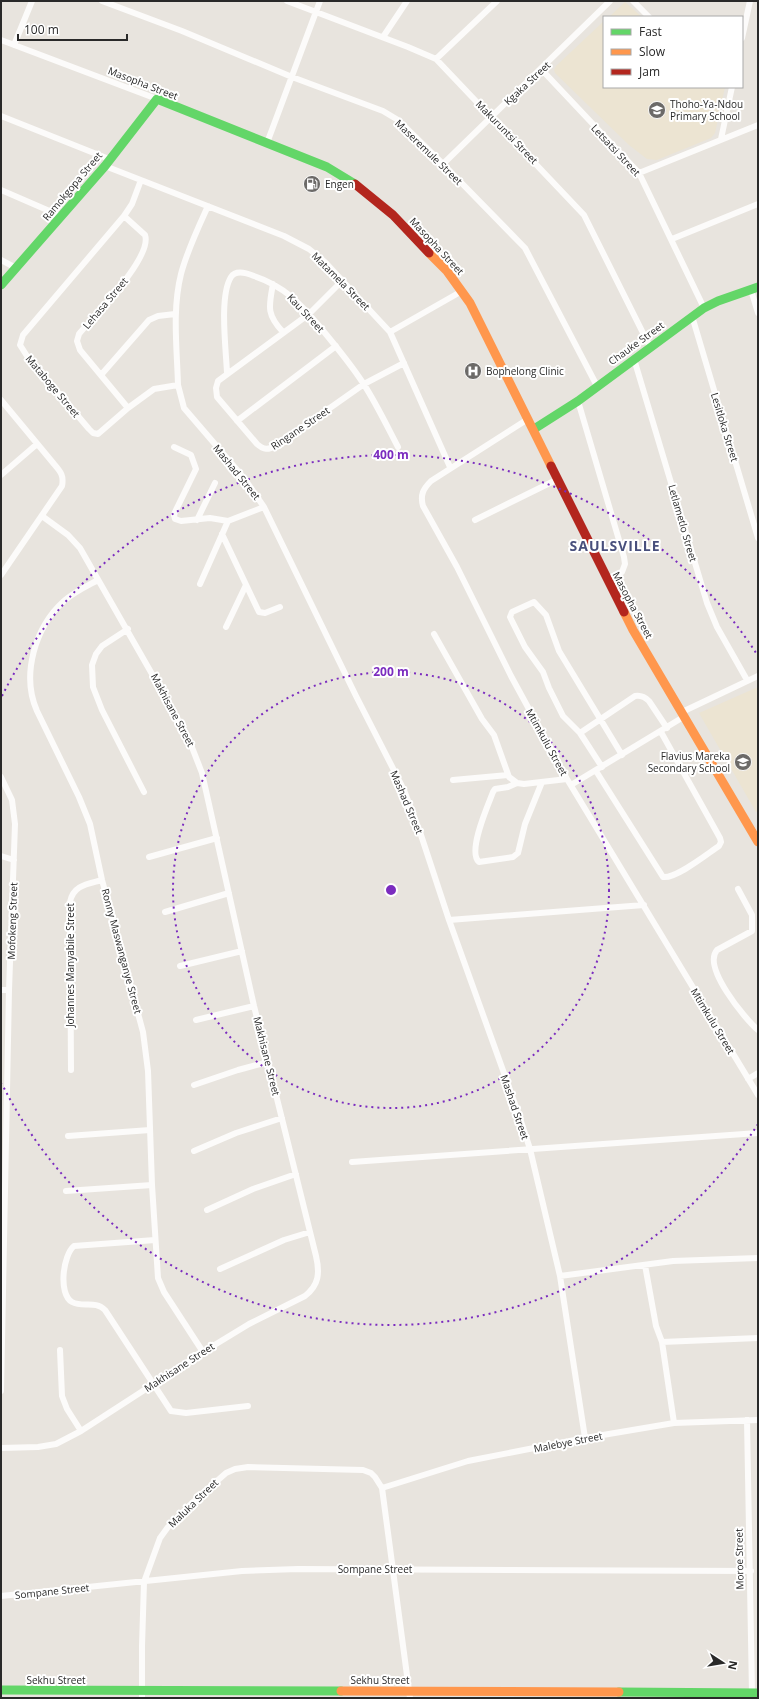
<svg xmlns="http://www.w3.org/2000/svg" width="759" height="1699" font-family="'Open Sans',sans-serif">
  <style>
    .education { fill: #ece4d2 }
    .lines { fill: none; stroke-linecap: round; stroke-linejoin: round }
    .street { stroke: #fcfbfa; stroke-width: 6 }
    .fast { stroke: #63d668; stroke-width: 9 }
    .slow { stroke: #ff974d; stroke-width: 9 }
    .jam { stroke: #b3261e; stroke-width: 9 }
    .ring { fill: none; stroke: #7b2cbf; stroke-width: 2; stroke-dasharray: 2 4 }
    .labels { text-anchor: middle; stroke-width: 4; stroke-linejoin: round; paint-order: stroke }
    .street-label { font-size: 10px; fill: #292929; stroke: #fff }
    .poi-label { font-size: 10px; fill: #292929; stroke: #fff; text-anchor: start }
    .district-label { font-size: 14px; font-weight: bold; letter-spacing: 1px; fill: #484f7c; stroke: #fff }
    .centre { fill: #7b2cbf; stroke: #fff; stroke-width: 2 }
    .ring-label { font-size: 12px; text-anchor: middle; font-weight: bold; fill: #7b2cbf; stroke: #fff; stroke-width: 4; stroke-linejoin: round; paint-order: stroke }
  </style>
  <rect width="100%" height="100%" fill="#e8e4de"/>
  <path class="education" d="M 625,2 L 642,17 L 609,17 Z
    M 604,21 L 604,87 L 725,87 L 715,133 L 711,138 L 657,160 L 647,159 L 629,145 L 555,73 L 554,70 L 556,66 Z
    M 758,687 L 758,811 L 756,812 L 699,713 Z"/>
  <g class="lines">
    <path class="street" d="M 102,1 L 182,31 L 292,77 L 383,111 L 398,120 L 443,164 L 525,248 L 597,386
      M 287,1 L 408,47 L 436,59 L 584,215 L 650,347
      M 633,1 L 649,17
      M 383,37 L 407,1
      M 742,38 L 750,1
      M 1,40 L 157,99
      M 14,45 L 32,1
      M 436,59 L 497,1
      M 542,70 L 639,173 L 704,308
      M 1,116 L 109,159
      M 721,139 L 732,87
      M 267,143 L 320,1
      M 443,164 L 610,1
      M 105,166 L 284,236 L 309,249 L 325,262 L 390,332 L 450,467
      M 639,173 L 758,125
      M 141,180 L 132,204 L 124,216 L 23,335 L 20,345 L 27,356 L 89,429 L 93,433 L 98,434 L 128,408 L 154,389 L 178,385
      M 1,190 L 61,216
      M 208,206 C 198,228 187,251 181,274 C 172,310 177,348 178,385 L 184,408 L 244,478 L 264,507 L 356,696 L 404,790 L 421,835 L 449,920 L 519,1115 L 530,1149 L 560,1276 L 585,1438
      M 124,216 L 145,235 C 153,257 94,316 79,334 L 77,341 L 80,350 L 128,408
      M 672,239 L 758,204
      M 1,260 L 16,268
      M 343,280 L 309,314 L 218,381 L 216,388 L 217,397 L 257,444 C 264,450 268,450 276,446 L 364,384 L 404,363
      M 273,284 C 269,306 266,314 283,332
      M 751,290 L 758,313
      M 692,316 L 758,538
      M 390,332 L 462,291
      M 634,359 L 707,603 L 717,627 L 747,680
      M 227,373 C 226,349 219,296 231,277 C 236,269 247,273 254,276 C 284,286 300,303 320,327 C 335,345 350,363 363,383 C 376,403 387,426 398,447
      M 101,375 L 149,320 L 158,316 L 175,314
      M 1,400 L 54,464 C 61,472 64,476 62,486 L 1,575
      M 578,401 L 624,557 L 625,564 L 622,572 L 607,579
      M 528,419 L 431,481 C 423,489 420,495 423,506 L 457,567 L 511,676 L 567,779 L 758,1095
      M 237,421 L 336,346
      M 174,447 L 191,455 L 196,469 L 175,512 L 174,515 L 175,519 L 181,521 L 210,518 L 228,521
      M 1,475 L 37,444
      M 197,520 L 215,483
      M 475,520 L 558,479
      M 222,534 L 259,612 L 265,613 L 280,607
      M 98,580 C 87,586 74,592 64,601 C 35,627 21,675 37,711 L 79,797 L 90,824 L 102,880 L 143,1032 L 148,1071 L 152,1185 L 158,1278 L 164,1292 L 203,1352
      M 200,584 L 228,521 L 264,507
      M 226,627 L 246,585
      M 128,629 L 102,646 L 96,654 L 92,665 L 93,687 L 102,710 L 144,792
      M 434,634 L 482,719 L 494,735 L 509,777 L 517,783 L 524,784 L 567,779
      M 682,712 L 758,676
      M 580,733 L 602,767
      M 622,755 L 559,651 L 546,615 L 534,602 L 512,612 L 510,617 L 525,647 L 543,672 L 549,688 L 563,716 L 580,733 L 635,696 C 641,695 645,697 649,701 L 667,728
      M 596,771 L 663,877 C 676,879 707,854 719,846 L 721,842 L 720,838 L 661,732
      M 1,777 L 12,800 L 15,824 L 9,990 L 1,1391
      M 453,780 L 508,775
      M 517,783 L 508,787 L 495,789 L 493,792 C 488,805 467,852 479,862 L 513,857 L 518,853 L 525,824 L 542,782
      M 571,785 L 685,716
      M 1,856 L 14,860
      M 149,857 L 217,838
      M 738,889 L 752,915 L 752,931 L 717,950 C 702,967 745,1019 758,1030
      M 165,912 L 229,893
      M 449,920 L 644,905
      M 180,966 L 242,951
      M 1,990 L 9,990
      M 196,1020 L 254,1006
      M 71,1070 L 70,902 C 73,885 88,884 102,880
      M 748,1079 L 758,1073
      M 194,1085 L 238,1070 L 268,1062
      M 68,1136 L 150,1130
      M 194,1151 L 236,1133 L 282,1118
      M 352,1162 L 758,1133
      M 66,1191 L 152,1185
      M 207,1210 L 253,1189 L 296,1174
      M 155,1240 L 74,1246 C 63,1255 58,1294 72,1302 C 83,1308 95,1300 105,1310 L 171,1411 L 186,1413 L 248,1406
      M 645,1265 L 656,1326 L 662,1342 L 674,1423
      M 220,1269 L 284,1240 L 310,1232
      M 560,1276 L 673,1261 L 758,1258
      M 662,1342 L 758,1338
      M 60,1350 L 62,1396 L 67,1409 L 81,1431
      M 747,1420 L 752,1693
      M 1,1448 L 38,1447 L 56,1444 L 81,1431 L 203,1352 L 249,1324 L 305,1296 C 319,1285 320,1273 316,1256 L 254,1006 L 202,773 L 188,737 L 80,548 L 68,535 L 42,516
      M 382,1488 L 468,1461 L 585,1438 L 674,1423 L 758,1420
      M 1,1596 L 242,1571 L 298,1569 L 751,1571
      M 142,1698 L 142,1646 L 144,1582 L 160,1538 L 168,1527 L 192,1503 L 226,1473 L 235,1469 L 248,1467 L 363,1470 L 371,1473 L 375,1477 L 382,1488 L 410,1698"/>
    <path class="fast" d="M 1,285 L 105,166 L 157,99 L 327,167 L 355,184
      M 534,429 L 578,401 L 704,308 L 718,301 L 758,287
      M 1,1690 L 341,1691
      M 619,1692 L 758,1693"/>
    <path class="slow" d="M 429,253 L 447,271 L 470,303 L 551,466
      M 624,612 L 633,630 L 758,842
      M 341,1691 L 619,1692"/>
    <path class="jam" d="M 355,184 L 393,215 L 429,253
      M 551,466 L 624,612"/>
  </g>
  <g class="ring">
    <circle cx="391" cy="890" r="218"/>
    <path d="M758 1124A435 435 0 0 1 2 1084M2 696A435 435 0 0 1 758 656"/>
  </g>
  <defs>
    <g id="school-disc" transform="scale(0.9)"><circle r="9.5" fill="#6c6a68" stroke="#fff"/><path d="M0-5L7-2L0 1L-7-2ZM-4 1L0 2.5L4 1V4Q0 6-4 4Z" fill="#fff"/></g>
    <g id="fuel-disc" transform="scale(0.9)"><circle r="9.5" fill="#6c6a68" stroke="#fff"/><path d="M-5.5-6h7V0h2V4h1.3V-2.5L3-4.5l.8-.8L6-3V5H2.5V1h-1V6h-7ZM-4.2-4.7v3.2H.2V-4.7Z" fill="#fff"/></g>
    <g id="hospital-disc" transform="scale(0.9)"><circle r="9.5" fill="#6c6a68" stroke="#fff"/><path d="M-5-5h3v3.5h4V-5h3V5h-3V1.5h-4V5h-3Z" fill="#fff"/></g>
  </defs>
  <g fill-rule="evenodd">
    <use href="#school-disc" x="657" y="110"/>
    <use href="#fuel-disc" x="312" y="184"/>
    <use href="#hospital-disc" x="473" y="371"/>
    <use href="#school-disc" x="743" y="762"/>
  </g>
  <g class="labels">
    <g class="street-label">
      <text transform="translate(143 83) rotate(21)" y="4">Masopha Street</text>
      <text transform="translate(527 83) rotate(-43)" y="4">Kgaka Street</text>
      <text transform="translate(507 132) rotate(46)" y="4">Makuruntsi Street</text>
      <text transform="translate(616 150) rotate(47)" y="4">Letsatsi Street</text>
      <text transform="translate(429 152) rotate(44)" y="4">Maseremule Street</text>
      <text transform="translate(72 186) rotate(-50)" y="4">Ramokgopa Street</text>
      <text transform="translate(437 246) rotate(47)" y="4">Masopha Street</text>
      <text transform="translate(341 281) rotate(45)" y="4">Matamela Street</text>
      <text transform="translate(105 303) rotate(-50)" y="4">Lehasa Street</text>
      <text transform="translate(306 313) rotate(47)" y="4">Kau Street</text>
      <text transform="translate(636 343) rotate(-36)" y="4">Chauke Street</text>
      <text transform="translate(53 386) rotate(50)" y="4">Mataboge Street</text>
      <text transform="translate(725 427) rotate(73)" y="4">Lesitloka Street</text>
      <text transform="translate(300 428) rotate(-34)" y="4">Ringane Street</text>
      <text transform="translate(237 472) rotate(51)" y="4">Mashad Street</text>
      <text transform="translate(683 523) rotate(74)" y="4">Letlametlo Street</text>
      <text transform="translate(633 605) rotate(62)" y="4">Masopha Street</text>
      <text transform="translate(173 710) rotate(62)" y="4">Makhisane Street</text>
      <text transform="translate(547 742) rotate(61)" y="4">Mtimkulu Street</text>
      <text transform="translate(407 802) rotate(67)" y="4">Mashad Street</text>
      <text transform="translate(12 921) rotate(-88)" y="4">Mofokeng Street</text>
      <text transform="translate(122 951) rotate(75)" y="4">Ronny Maswanganye Street</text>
      <text transform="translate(70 965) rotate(-90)" y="4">Johannes Manyabile Street</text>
      <text transform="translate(713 1021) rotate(59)" y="4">Mtimkulu Street</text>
      <text transform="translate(267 1056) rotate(76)" y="4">Makhisane Street</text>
      <text transform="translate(515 1107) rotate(71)" y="4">Mashad Street</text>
      <text transform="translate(179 1367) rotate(-33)" y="4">Makhisane Street</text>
      <text transform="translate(568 1442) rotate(-11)" y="4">Malebye Street</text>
      <text transform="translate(193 1503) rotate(-44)" y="4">Maluka Street</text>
      <text transform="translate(739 1559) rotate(-91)" y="4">Moroe Street</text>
      <text x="375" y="1573">Sompane Street</text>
      <text transform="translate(52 1591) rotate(-6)" y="4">Sompane Street</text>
      <text x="56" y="1684">Sekhu Street</text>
      <text x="380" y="1684">Sekhu Street</text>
    </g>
    <g class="poi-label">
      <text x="670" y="108">Thoho-Ya-Ndou<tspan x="670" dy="12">Primary School</tspan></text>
      <text x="325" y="188">Engen</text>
      <text x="486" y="375">Bophelong Clinic</text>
      <text x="730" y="760" text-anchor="end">Flavius Mareka<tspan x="730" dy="12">Secondary School</tspan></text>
    </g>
    <g class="district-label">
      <text x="615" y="551">SAULSVILLE</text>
    </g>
  </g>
  <circle cx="391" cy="890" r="6" class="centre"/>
  <g class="ring-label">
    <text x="391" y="459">400 m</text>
    <text x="391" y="676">200 m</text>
  </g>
  <rect width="759" height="1699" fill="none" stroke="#292929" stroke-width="4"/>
  <rect x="603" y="16" width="140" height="72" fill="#ffffff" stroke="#a9a9a9"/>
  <rect x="611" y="29" width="20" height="6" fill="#63d668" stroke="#a9a9a9"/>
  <text x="639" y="36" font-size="12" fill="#292929">Fast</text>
  <rect x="611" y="49" width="20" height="6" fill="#ff974d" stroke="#a9a9a9"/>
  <text x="639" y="56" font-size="12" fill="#292929">Slow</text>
  <rect x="611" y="69" width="20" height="6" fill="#b3261e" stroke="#a9a9a9"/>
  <text x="639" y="76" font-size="12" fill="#292929">Jam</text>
  <g transform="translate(723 1663) rotate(102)" stroke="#ffffff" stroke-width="3" paint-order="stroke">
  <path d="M0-3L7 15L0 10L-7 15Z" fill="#292929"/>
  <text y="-6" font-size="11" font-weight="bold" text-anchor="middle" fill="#292929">N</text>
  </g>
  <path d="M18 34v6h109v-6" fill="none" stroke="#292929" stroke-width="2"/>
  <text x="24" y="34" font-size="12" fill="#292929" stroke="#ffffff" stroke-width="3" paint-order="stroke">100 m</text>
</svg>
